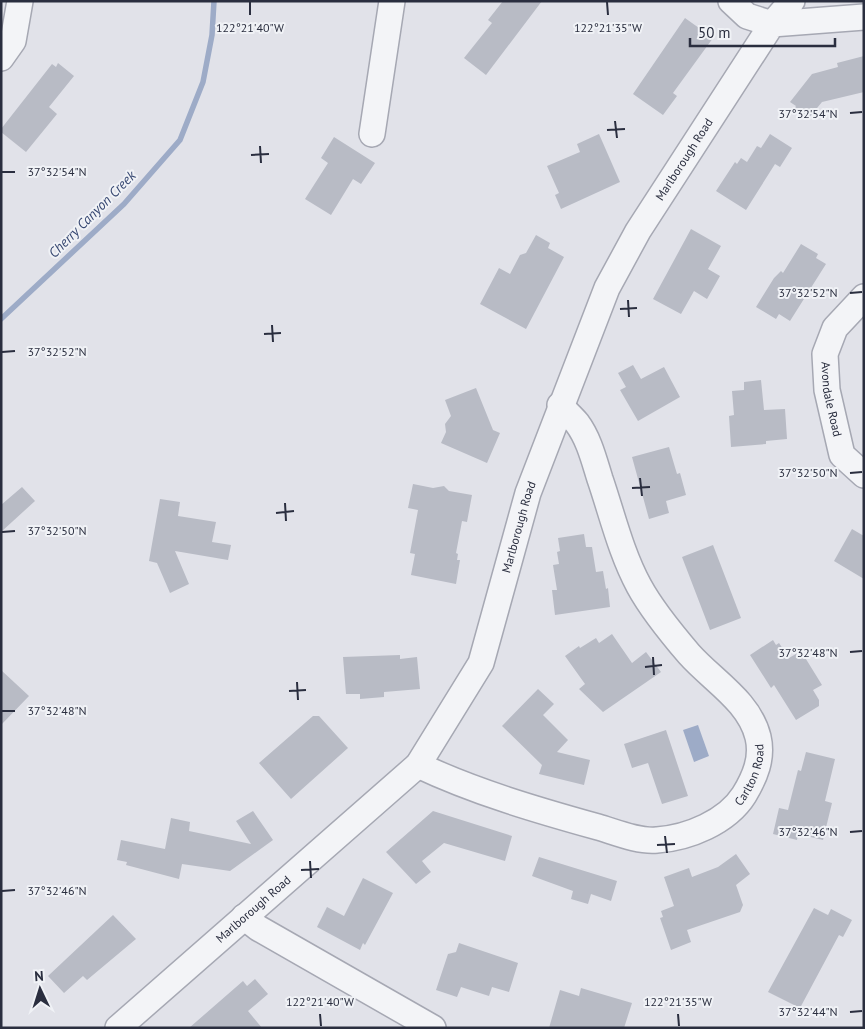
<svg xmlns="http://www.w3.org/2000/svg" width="865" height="1029" font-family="'PT Sans',sans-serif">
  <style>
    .water { fill: #9dabc7 }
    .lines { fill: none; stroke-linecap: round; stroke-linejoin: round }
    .stream { stroke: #9dabc7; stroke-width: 5.5 }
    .building { fill: #b8bbc5 }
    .minor-casing { stroke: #a6a8b3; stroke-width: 28 }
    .minor { stroke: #f3f4f7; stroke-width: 25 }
    .ticks { fill: none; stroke: #2a2e3f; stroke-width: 2 }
    .labels { text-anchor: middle; stroke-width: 4; stroke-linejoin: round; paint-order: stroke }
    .street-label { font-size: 12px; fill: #2a2e3f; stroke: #f0f2f6 }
    .water-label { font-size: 14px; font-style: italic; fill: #364771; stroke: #f0f2f6 }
    .ticks-label { font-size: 12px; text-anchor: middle; fill: #2a2e3f; stroke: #f0f2f6; stroke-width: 4; stroke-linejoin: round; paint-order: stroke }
  </style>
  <rect width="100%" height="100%" fill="#e1e2e9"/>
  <path class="water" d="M 698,725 L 709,756 L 694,762 L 683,730 Z"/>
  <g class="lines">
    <path class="stream" d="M 1,319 L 124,204 L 180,140 L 203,82 L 212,35 L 214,1"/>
  </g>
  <path class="building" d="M 503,1 L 542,1 L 486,75 L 464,58 L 492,23 L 488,20 Z
    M 685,18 L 713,38 L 673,93 L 677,96 L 663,115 L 633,94 Z
    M 864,56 L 864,92 L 822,102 L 808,119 L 794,109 L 796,106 L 790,102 L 812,74 L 838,67 L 837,63 Z
    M 58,63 L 74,76 L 49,107 L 57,114 L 26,152 L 1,132 L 1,129 L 52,64 L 56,67 Z
    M 599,134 L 620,182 L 561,209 L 555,195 L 559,193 L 547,166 L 580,152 L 577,144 Z
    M 770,134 L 792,148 L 780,167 L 775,164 L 746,210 L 716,191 L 735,162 L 737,164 L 741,158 L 747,162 L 757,146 L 761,148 Z
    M 334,137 L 375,163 L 361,184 L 353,179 L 331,215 L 305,199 L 328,163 L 321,158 Z
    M 691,229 L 721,246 L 708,269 L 720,276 L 707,299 L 694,291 L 681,314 L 653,299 Z
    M 536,235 L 550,243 L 548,248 L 564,257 L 526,329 L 480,304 L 499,268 L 510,274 L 520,255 L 526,253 Z
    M 801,244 L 818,254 L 816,258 L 826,264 L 790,321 L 779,314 L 776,319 L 756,307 L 774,278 L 781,271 L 783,273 Z
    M 633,365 L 641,379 L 664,367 L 680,397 L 638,421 L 620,390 L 626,387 L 618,373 Z
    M 761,380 L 764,410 L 785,409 L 787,439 L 766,441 L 766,444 L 731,447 L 729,416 L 734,415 L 732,391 L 744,390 L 744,382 Z
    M 476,388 L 493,430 L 500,433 L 487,463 L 441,443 L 446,432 L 445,424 L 451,416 L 445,400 Z
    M 669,447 L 677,474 L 680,473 L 686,495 L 666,501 L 669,513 L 649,519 L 632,457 Z
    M 413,484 L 433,488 L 444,486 L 449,491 L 472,495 L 467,522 L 462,521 L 456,553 L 458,554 L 457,560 L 460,560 L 456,584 L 411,575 L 415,554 L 410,553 L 418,510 L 408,508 Z
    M 22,487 L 35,501 L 1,532 L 1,505 Z
    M 160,499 L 180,502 L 178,516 L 216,522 L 212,542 L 231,545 L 228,560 L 175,551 L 189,584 L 170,593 L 157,563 L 149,561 Z
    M 852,529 L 864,536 L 864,579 L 834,561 Z
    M 584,534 L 586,547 L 592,547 L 596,572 L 603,571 L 606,589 L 608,588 L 610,607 L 555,615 L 552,590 L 557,590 L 553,565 L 559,564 L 557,552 L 560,551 L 558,538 Z
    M 713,545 L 741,618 L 710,630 L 682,557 Z
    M 612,634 L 632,663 L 646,652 L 661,672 L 603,712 L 579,689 L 585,684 L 565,656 L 579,646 L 580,648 L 596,638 L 599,643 Z
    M 773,640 L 776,645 L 779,643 L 789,658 L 801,651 L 822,685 L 813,690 L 819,700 L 819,706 L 796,720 L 774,685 L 771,688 L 750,655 Z
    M 400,655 L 400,659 L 417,657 L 420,689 L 384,692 L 384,697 L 360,699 L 360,694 L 346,694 L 343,657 Z
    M 1,670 L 29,696 L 1,725 Z
    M 538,689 L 554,704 L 543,715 L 568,740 L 557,752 L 590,760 L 584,785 L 539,774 L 542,765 L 502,726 Z
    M 313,716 L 319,716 L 348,748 L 291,799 L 259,763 Z
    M 666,730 L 688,796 L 662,804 L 648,763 L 632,768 L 624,744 Z
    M 806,752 L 835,759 L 825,801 L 832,803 L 823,840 L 798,834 L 797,840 L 773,834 L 779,808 L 788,810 L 798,770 L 801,771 Z
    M 253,811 L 273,840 L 230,871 L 182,864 L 179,879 L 126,865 L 127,862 L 117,860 L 121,840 L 165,849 L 171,818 L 190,822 L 189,831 L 251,844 L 236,821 Z
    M 433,811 L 512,836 L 505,861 L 444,843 L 422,861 L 431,872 L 416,884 L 386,852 Z
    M 736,854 L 750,874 L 736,885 L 743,905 L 740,912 L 687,930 L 691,942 L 671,950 L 660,918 L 663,917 L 661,911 L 674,906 L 664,877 L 689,868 L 692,877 L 718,867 Z
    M 539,857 L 617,881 L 611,901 L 591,894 L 588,904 L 571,899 L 573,891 L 532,876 Z
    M 363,878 L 393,893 L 365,945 L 363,943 L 360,950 L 317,927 L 327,907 L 344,916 Z
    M 814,908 L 828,915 L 831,909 L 852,920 L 843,937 L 839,935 L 800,1008 L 768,992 Z
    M 113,915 L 136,939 L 87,980 L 83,976 L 64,993 L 48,976 Z
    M 459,943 L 518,963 L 509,992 L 492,987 L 489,996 L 461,987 L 457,997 L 436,990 L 448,954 L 456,952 Z
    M 255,979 L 268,994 L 248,1011 L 262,1028 L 189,1028 L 243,981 L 247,986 Z
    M 581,988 L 632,1003 L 624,1028 L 549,1028 L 560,990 L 579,996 Z"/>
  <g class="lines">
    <g class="minor-casing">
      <g id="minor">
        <path d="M 731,1 L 747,16 L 772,24 L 792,1"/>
        <path d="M 1,58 L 13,41 L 20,1"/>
        <path d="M 372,134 L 392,1"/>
        <path id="s1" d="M 864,297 L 835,328 L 825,354 L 827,390 L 842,455 L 864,475"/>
        <path id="s2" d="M 418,765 C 475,792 537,810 598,827 C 615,832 639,842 657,840 C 688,838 727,822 744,795 C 755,777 763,758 758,737 C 749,701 713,681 689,654 C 671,633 652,610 639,586 C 621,553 612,514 600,479 C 594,460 589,439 577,423 C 572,417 565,411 560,405"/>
        <path d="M 244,917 L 258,928 L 433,1028"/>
        <path id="s3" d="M 118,1028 L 418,765 L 481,663 L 528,493 L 607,288 L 638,231 L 772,24 L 864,17"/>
      </g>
    </g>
    <use href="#minor" class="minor"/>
  </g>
  <path class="ticks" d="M 250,2 L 250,15M 607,2 L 608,15M 850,113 L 862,112M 615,121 L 617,138M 607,130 L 625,129M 260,146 L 261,163M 251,155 L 269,154M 2,172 L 15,172M 850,293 L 862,292M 628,300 L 629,317M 620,309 L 637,308M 272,325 L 273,342M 264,334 L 281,333M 2,352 L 15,351M 850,473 L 862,472M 640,478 L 642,496M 632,488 L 650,487M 285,503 L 286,521M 276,513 L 294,511M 2,532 L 15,531M 850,652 L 862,651M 653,657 L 654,675M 645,667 L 662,665M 297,682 L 298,700M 289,691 L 306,690M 2,711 L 15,711M 850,832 L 862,831M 665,836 L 667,853M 657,845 L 675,844M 310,861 L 311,878M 301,870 L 319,869M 2,891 L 15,890M 850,1012 L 862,1011M 320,1014 L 321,1026M 678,1014 L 679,1026"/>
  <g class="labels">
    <g class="street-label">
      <text dy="4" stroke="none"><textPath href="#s3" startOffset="1065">Marlborough Road</textPath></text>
      <text dy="4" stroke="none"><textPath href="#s1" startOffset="116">Avondale Road</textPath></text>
      <text dy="4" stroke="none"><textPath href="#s3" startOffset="660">Marlborough Road</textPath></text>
      <text dy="4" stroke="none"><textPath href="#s2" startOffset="374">Carlton Road</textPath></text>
      <text dy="4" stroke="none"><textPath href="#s3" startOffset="180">Marlborough Road</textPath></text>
    </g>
    <g class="water-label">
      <text transform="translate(92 214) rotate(-45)" y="5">Cherry Canyon Creek</text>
    </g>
  </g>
  <g class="ticks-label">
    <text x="250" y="32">122°21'40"W</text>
    <text x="608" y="32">122°21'35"W</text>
    <text x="808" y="118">37°32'54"N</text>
    <text x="57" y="176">37°32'54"N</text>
    <text x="808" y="297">37°32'52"N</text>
    <text x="57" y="356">37°32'52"N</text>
    <text x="808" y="477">37°32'50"N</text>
    <text x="57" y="535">37°32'50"N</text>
    <text x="808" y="657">37°32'48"N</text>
    <text x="57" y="715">37°32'48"N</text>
    <text x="808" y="836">37°32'46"N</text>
    <text x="57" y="895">37°32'46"N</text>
    <text x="320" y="1006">122°21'40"W</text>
    <text x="678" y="1006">122°21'35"W</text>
    <text x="808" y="1016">37°32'44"N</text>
  </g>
  <rect width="865" height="1029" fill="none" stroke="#2a2e3f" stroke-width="5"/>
  <g transform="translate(40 989) rotate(356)" stroke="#f0f2f6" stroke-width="4" paint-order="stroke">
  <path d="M0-4L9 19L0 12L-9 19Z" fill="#2a2e3f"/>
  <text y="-8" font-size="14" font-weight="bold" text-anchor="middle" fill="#2a2e3f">N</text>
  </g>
  <path d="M690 38v8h145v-8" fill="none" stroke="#2a2e3f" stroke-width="2.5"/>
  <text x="698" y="38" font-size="15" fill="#2a2e3f" stroke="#f0f2f6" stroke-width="4" paint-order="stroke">50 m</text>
</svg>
